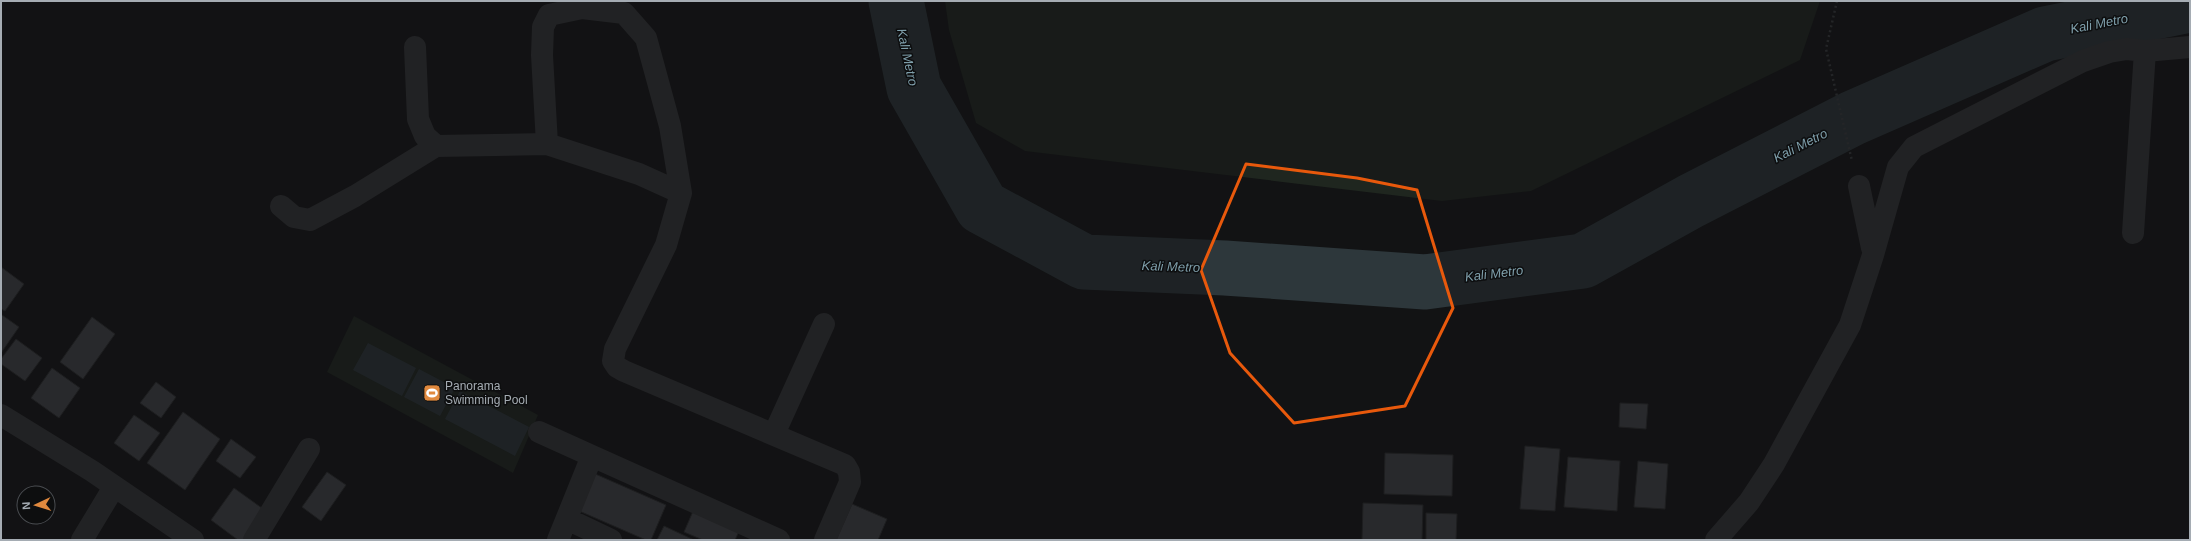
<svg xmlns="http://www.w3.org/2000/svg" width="2191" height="541" font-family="Helvetica,sans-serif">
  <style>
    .green { fill: #1f261f }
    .water { fill: #2d373b }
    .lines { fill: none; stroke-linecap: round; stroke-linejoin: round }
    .river { stroke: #2d373b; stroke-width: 55 }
    .building { fill: #444649; stroke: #2c2d2f }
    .path { stroke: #3a3c3f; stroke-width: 2.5; stroke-dasharray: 2 3; stroke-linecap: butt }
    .minor { stroke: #343538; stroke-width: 22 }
    .marked { fill: none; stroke: #e8590c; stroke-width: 3; stroke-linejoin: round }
    .labels { text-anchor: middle; stroke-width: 3; stroke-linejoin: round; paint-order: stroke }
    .poi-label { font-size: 12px; fill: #a5acb3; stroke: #0d0e0f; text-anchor: start }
    .water-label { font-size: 13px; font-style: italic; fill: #7f9fab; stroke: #0d0e0f }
  </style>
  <rect width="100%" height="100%" fill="#121314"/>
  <path class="green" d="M 945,1 L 1820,1 L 1800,60 L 1531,191 L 1442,201 L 1025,151 L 976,123 L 949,30 Z
    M 354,316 L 538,415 L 513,473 L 327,372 Z"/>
  <path class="water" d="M 368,343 L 416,368 L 402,396 L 353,370 Z
    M 419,369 L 455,388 L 440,416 L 404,397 Z
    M 460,391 L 529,427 L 515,456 L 445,419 Z"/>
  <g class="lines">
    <path class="river" d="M 896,1 L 914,88 L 982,207 L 1084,262 L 1225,268 L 1425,282 L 1583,261 L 1691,201 L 1853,118 L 2045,34 L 2190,5"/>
  </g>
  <path class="building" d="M 1,267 L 24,284 L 5,311 L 1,309 Z
    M 2,315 L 19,327 L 1,353 L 1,316 Z
    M 92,317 L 115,334 L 83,379 L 60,362 Z
    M 16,339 L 42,358 L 25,381 L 1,364 L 1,359 Z
    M 52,368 L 80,388 L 59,418 L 31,398 Z
    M 156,382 L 176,397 L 161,418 L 140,403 Z
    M 1620,403 L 1648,404 L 1646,429 L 1619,427 Z
    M 183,412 L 220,439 L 185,490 L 147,463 Z
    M 134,415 L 160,433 L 139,461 L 114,443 Z
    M 231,439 L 256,457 L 240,478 L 216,461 Z
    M 1525,446 L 1560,449 L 1555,511 L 1520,509 Z
    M 1385,453 L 1453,455 L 1452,496 L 1384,494 Z
    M 1568,457 L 1620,461 L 1617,511 L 1564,507 Z
    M 1638,461 L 1668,464 L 1665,509 L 1634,507 Z
    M 327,472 L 346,485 L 321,521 L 302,507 Z
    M 593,473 L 666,505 L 651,540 L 646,540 L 577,510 Z
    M 234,488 L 266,511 L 245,540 L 238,540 L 211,520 Z
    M 1363,503 L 1423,505 L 1422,540 L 1362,540 Z
    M 852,504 L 887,519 L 878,540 L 836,540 Z
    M 694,509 L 740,529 L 735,540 L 703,540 L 684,532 Z
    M 1426,513 L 1457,514 L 1456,540 L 1426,540 Z
    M 664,526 L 694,540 L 657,540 Z"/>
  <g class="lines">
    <path class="path" d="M 1837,1 L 1826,49 L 1852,161"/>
    <path class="minor" d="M 415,47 L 418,119 L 425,136 L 436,146 L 547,144
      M 1859,186 L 1872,248
      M 681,193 L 670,126 L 646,38 L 624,13 L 582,8 L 549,15 L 543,27 L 542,55 L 547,144 L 639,174 L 681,193 L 666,245 L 615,349 L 613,361 L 617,367 L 624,371 L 845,465 L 849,472 L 850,482 L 825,540
      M 281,206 L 294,217 L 310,220 L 355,196 L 436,146
      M 2133,233 L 2145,51
      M 1,415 L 92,471 L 193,540
      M 539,432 L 592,456 L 558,540
      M 774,434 L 824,324
      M 592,456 L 779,540
      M 567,519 L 611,540
      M 82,540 L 114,487
      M 254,540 L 309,449
      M 1716,540 L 1749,502 L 1774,464 L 1850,325 L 1873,255 L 1898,167 L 1914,147 L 2083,61 L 2109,52 L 2127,49 L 2145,51 L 2190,47"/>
  </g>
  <path d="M0 0H2191V541H0ZM 1246,164 L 1357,178 L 1417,190 L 1453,308 L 1405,406 L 1294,423 L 1230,353 L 1201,270 Z" fill="#121314" fill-opacity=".55" fill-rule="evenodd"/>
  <path class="marked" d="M 1246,164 L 1357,178 L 1417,190 L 1453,308 L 1405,406 L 1294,423 L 1230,353 L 1201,270 Z"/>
  <defs>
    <g id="stadium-square" transform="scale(0.9)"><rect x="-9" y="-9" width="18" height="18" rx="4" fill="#e0893e" stroke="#0d0e0f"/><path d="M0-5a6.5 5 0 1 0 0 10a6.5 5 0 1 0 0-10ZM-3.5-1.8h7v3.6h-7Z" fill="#fff"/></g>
  </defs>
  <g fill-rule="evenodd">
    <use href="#stadium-square" x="432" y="393"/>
  </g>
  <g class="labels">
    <g class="poi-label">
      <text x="445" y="390">Panorama<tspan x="445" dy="14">Swimming Pool</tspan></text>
    </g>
    <g class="water-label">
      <text transform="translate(2099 23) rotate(-11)" y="5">Kali Metro</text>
      <text transform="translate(908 57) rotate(78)" y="5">Kali Metro</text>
      <text transform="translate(1800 145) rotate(-27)" y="5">Kali Metro</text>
      <text transform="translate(1171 266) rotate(2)" y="5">Kali Metro</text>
      <text transform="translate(1494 273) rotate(-7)" y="5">Kali Metro</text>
    </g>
  </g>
  <rect width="2191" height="541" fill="none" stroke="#a5acb3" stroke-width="4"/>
  <g transform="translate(36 505) rotate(266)"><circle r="19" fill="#0d0e0f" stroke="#4a4d51"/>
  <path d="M0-3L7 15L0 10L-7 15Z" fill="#e0893e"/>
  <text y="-6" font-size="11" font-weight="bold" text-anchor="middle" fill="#a5acb3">N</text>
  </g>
</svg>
